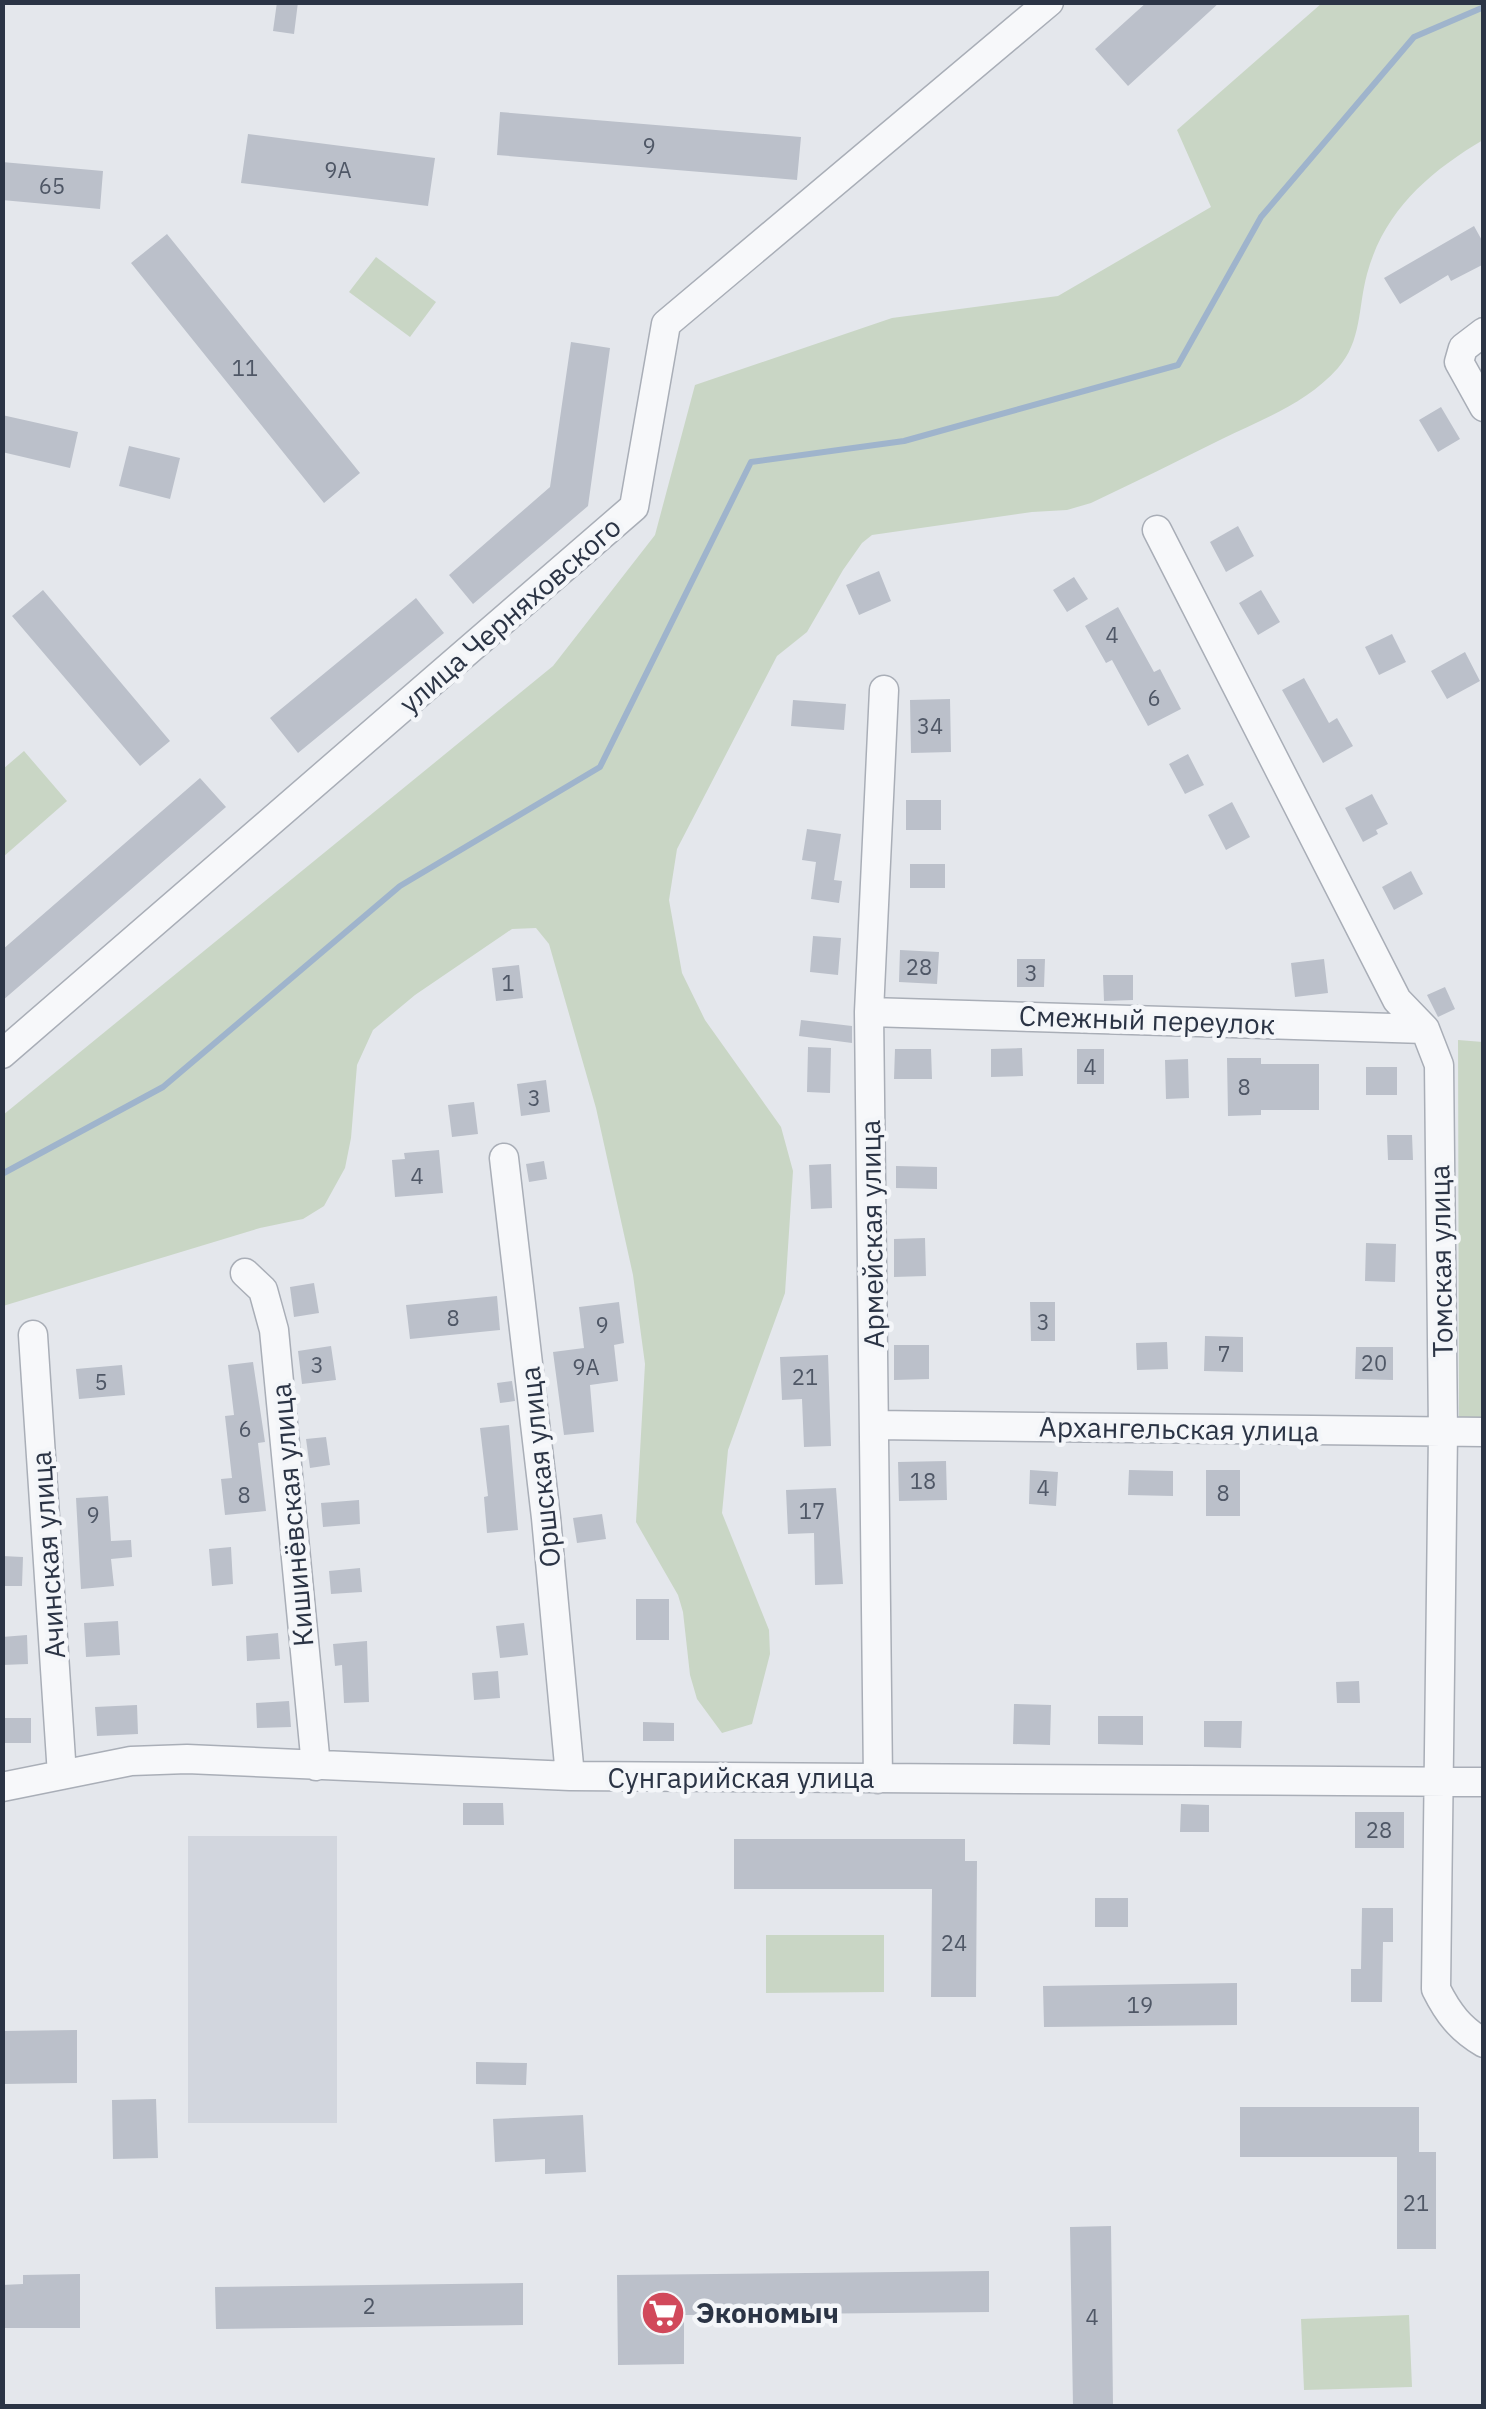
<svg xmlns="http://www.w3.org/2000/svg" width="1486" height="2409" font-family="'IBM Plex Sans',sans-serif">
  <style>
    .built { fill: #d2d6de }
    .green { fill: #c9d6c5 }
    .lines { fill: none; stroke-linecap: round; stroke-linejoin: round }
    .stream { stroke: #9fb4cc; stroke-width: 6 }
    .building { fill: #bbc0ca }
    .minor-casing { stroke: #a9aeb7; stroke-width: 31 }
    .minor { stroke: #f7f8fa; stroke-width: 28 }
    .labels { text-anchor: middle; stroke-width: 9; stroke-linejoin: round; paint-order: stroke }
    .number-label { font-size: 22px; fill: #4f5766 }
    .street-label { font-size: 28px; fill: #2b3445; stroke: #f4f6f9 }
    .poi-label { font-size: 28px; font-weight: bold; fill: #2b3445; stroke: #f4f6f9; text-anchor: start }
  </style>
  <rect width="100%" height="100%" fill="#e4e7ec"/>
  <path class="built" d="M 188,1836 L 337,1836 L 337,2123 L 188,2123 Z"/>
  <path class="green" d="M 1322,3 L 1484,3 L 1483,140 C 1429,172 1384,211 1367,274 C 1358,307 1362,341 1338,368 C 1307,403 1263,419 1222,439 C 1178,461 1135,482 1091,503 L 1067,510 L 1032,512 L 872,535 L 862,543 L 843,570 L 807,632 L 777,656 L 677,849 L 669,900 L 682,973 L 705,1020 L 781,1127 L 793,1171 L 785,1293 L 728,1450 L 722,1513 L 769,1630 L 770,1654 L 752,1724 L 722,1733 L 697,1699 L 690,1675 L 683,1612 L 678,1595 L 636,1522 L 645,1364 L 633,1275 L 596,1108 L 549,944 L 536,928 L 512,929 L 415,995 L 373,1030 L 357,1065 L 351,1138 L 345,1168 L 324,1206 L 303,1219 L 260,1228 L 3,1306 L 3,1115 L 553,666 L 655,535 L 695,385 L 892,318 L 1058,296 L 1211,207 L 1177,130 Z
    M 376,257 L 436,302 L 410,337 L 349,292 Z
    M 24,751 L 67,801 L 3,857 L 3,769 Z
    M 1458,1040 L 1483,1042 L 1483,1419 L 1459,1419 Z
    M 766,1935 L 884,1935 L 884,1992 L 766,1993 Z
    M 1409,2315 L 1412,2387 L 1304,2390 L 1301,2319 Z"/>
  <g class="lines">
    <path class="stream" d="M 2,1174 L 163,1087 L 400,886 L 600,767 L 751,462 L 904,441 L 1178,365 L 1261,217 L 1414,37 L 1484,7"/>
  </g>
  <path class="building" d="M 277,2 L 298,2 L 294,34 L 273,31 Z
    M 1147,2 L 1220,2 L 1128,86 L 1095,49 Z
    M 500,112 L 801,137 L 797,180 L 497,155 Z
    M 248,134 L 435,158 L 428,206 L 241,183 Z
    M 2,162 L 103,171 L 100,209 L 2,200 Z
    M 1474,226 L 1484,244 L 1484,264 L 1451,281 L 1448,275 L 1400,304 L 1384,278 Z
    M 167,234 L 360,473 L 324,503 L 131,263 Z
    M 571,342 L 610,348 L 588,506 L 473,604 L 449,575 L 550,487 Z
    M 1441,407 L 1460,439 L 1438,452 L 1419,420 Z
    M 2,415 L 78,432 L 70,468 L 2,452 Z
    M 129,446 L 180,458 L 170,499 L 119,486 Z
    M 1238,526 L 1254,556 L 1226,572 L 1210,542 Z
    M 879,571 L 891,601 L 859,615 L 846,585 Z
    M 1074,577 L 1088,599 L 1067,612 L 1053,590 Z
    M 43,590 L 170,741 L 140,766 L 12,616 Z
    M 1261,590 L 1280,622 L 1258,635 L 1239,603 Z
    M 416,598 L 444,633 L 298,753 L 270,718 Z
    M 1118,607 L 1154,672 L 1160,669 L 1181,709 L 1148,726 L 1112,660 L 1106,663 L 1085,626 Z
    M 1392,634 L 1406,662 L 1379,675 L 1365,647 Z
    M 1465,652 L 1480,681 L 1447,699 L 1431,671 Z
    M 1304,678 L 1329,723 L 1337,718 L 1353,746 L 1323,763 L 1282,690 Z
    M 950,699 L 951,752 L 911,753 L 910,700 Z
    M 793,700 L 846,704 L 844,730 L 791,726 Z
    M 1188,754 L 1204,785 L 1185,794 L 1169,764 Z
    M 200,778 L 226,807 L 2,1001 L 2,950 Z
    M 1372,794 L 1388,824 L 1376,830 L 1378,834 L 1363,842 L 1345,808 Z
    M 906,800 L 941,800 L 941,830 L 906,830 Z
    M 1232,802 L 1250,837 L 1226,850 L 1208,815 Z
    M 807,829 L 841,834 L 834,880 L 842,881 L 839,903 L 811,899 L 816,862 L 802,860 Z
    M 910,864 L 945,864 L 945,888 L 910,888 Z
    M 1411,871 L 1423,894 L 1394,910 L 1382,887 Z
    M 813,936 L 841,938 L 838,975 L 810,972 Z
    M 900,950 L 939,952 L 937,984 L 899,982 Z
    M 1017,959 L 1045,959 L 1044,987 L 1017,987 Z
    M 1324,959 L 1328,993 L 1295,997 L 1291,963 Z
    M 519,965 L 523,998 L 496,1001 L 492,968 Z
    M 1103,975 L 1133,975 L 1133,1000 L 1104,1001 Z
    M 1445,987 L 1455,1009 L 1438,1017 L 1427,995 Z
    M 801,1020 L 852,1026 L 852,1043 L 799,1036 Z
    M 808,1047 L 831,1048 L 830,1093 L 807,1092 Z
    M 1022,1048 L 1023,1076 L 991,1077 L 991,1049 Z
    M 895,1049 L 931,1049 L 932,1079 L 894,1079 Z
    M 1077,1049 L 1104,1049 L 1104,1084 L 1077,1084 Z
    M 1227,1058 L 1261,1058 L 1261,1064 L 1319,1064 L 1319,1110 L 1261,1110 L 1261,1115 L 1228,1116 Z
    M 1188,1059 L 1189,1098 L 1166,1099 L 1165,1060 Z
    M 1366,1067 L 1397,1067 L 1397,1095 L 1366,1095 Z
    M 546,1080 L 550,1112 L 521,1116 L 517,1084 Z
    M 474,1102 L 478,1134 L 452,1137 L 448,1105 Z
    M 1387,1135 L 1412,1135 L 1413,1160 L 1388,1160 Z
    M 439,1150 L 443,1193 L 395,1197 L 392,1160 L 405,1159 L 404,1153 Z
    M 544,1161 L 547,1179 L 529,1182 L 526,1164 Z
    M 831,1164 L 832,1208 L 811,1209 L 809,1165 Z
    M 896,1166 L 937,1167 L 937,1189 L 896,1188 Z
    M 925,1238 L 926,1276 L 894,1277 L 894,1239 Z
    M 1366,1243 L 1396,1244 L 1395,1282 L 1365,1281 Z
    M 314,1283 L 319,1313 L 294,1317 L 290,1287 Z
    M 497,1296 L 500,1330 L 410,1339 L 406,1305 Z
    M 619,1302 L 624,1343 L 614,1345 L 618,1381 L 590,1385 L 594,1432 L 564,1435 L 553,1352 L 584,1348 L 579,1307 Z
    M 1030,1302 L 1055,1302 L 1055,1341 L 1031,1341 Z
    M 1205,1336 L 1243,1337 L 1243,1372 L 1204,1371 Z
    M 1167,1342 L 1168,1369 L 1137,1370 L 1136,1343 Z
    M 894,1345 L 929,1345 L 929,1379 L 894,1380 Z
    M 331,1346 L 336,1380 L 302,1384 L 298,1351 Z
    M 1356,1347 L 1393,1347 L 1393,1380 L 1355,1379 Z
    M 828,1355 L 831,1446 L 804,1447 L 802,1399 L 782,1400 L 780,1357 Z
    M 253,1362 L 265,1442 L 258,1443 L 266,1511 L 225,1515 L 221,1479 L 232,1478 L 225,1416 L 234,1415 L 228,1365 Z
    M 122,1365 L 125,1395 L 79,1399 L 76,1369 Z
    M 512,1381 L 515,1401 L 500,1403 L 497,1383 Z
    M 509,1425 L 518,1530 L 487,1533 L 484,1497 L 488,1496 L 480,1428 Z
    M 326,1437 L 330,1465 L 310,1468 L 306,1439 Z
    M 946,1461 L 947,1500 L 899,1501 L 898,1462 Z
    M 1030,1470 L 1058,1472 L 1056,1506 L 1029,1504 Z
    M 1129,1470 L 1173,1471 L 1173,1496 L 1128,1495 Z
    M 1206,1470 L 1240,1470 L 1240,1516 L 1206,1516 Z
    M 836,1488 L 843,1584 L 815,1585 L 814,1533 L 788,1534 L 786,1490 Z
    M 108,1496 L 111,1541 L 131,1540 L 132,1557 L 111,1559 L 114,1586 L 81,1589 L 76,1498 Z
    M 359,1500 L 360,1524 L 323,1527 L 321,1503 Z
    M 602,1514 L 606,1539 L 577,1543 L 573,1518 Z
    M 231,1547 L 233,1584 L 212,1586 L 209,1549 Z
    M 2,1556 L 23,1557 L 22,1586 L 2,1586 Z
    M 360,1568 L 362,1592 L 331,1594 L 329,1571 Z
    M 636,1599 L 669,1599 L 669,1640 L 636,1640 Z
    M 118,1621 L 120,1655 L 86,1657 L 84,1623 Z
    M 524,1623 L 528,1655 L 500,1658 L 496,1626 Z
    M 278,1633 L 280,1659 L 247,1661 L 246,1636 Z
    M 27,1635 L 28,1664 L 2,1665 L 2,1637 Z
    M 367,1641 L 369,1702 L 344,1703 L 342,1665 L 335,1666 L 333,1644 Z
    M 498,1671 L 500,1698 L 474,1700 L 472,1673 Z
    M 1359,1681 L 1360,1703 L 1337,1703 L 1336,1682 Z
    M 289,1701 L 291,1727 L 257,1728 L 256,1703 Z
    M 1014,1704 L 1051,1705 L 1050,1745 L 1013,1744 Z
    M 137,1705 L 138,1734 L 97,1736 L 95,1707 Z
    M 1098,1716 L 1143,1716 L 1143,1745 L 1098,1744 Z
    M 2,1718 L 31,1718 L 31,1743 L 2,1743 Z
    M 1204,1721 L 1242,1721 L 1241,1748 L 1204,1747 Z
    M 643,1722 L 674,1723 L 674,1741 L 643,1741 Z
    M 463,1803 L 503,1803 L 504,1825 L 463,1825 Z
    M 1181,1804 L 1209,1805 L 1209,1832 L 1180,1832 Z
    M 1355,1812 L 1404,1812 L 1404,1848 L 1355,1848 Z
    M 734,1839 L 965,1839 L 965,1861 L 977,1861 L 976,1997 L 931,1997 L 932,1889 L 734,1889 Z
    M 1095,1898 L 1128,1898 L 1128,1927 L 1095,1927 Z
    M 1362,1908 L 1393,1908 L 1393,1942 L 1383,1942 L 1382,2002 L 1351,2002 L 1351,1969 L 1361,1969 Z
    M 1237,1983 L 1237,2025 L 1044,2027 L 1043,1986 Z
    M 77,2030 L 77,2083 L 2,2084 L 2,2031 Z
    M 476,2062 L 527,2063 L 526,2085 L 476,2084 Z
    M 156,2099 L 158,2158 L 113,2159 L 112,2100 Z
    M 1240,2107 L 1419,2107 L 1419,2152 L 1436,2152 L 1436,2249 L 1397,2249 L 1397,2157 L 1240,2157 Z
    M 583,2115 L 586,2172 L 545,2174 L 545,2159 L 495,2162 L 493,2119 Z
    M 1111,2226 L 1113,2406 L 1073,2406 L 1070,2227 Z
    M 989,2271 L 989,2312 L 684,2315 L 684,2364 L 618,2365 L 617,2275 Z
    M 80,2274 L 80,2328 L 2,2328 L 2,2285 L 23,2284 L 23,2275 Z
    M 523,2283 L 523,2325 L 216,2329 L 215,2287 Z"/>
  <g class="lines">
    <g class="minor-casing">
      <path id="minor" d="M 1484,332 L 1463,348 L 1459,362 L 1484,407
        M 1157,530 L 1397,1000 L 1425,1029 L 1439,1065 L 1443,1432 L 1436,1989 C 1448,2013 1460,2029 1484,2043
        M 869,1012 L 1425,1029
        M 2,1054 L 634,507 L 666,324 L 1049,2
        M 504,1158 L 546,1518 L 570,1776
        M 245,1273 L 263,1290 L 274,1330 L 316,1766
        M 33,1335 L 62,1775
        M 874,1425 L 1484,1432
        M 878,1779 L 869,1012 L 884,690
        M 2,1787 L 131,1761 L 187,1759 L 570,1776 L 1484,1782"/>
    </g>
    <use href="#minor" class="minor"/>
  </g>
  <defs>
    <g id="supermarket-disc" transform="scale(2.25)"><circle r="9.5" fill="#d1495b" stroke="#f4f6f9"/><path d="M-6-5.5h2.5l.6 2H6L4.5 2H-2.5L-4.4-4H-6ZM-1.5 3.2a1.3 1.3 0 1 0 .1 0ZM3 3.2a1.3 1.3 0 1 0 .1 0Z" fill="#fff"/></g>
  </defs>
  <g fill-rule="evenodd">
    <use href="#supermarket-disc" x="663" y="2313"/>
  </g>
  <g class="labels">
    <g class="number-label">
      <text x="649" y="154">9</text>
      <text x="338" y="178">9А</text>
      <text x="52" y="194">65</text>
      <text x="245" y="376">11</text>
      <text x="1112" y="643">4</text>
      <text x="1154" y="706">6</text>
      <text x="930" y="734">34</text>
      <text x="919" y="975">28</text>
      <text x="1031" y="981">3</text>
      <text x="508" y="991">1</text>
      <text x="1090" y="1075">4</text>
      <text x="1244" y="1095">8</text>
      <text x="534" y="1106">3</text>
      <text x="417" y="1184">4</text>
      <text x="453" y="1326">8</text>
      <text x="1043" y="1330">3</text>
      <text x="602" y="1333">9</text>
      <text x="1224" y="1362">7</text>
      <text x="1374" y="1371">20</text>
      <text x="317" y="1373">3</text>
      <text x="586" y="1375">9А</text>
      <text x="805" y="1385">21</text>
      <text x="101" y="1390">5</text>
      <text x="245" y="1437">6</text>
      <text x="923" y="1489">18</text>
      <text x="1043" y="1496">4</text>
      <text x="1223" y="1501">8</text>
      <text x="244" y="1503">8</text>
      <text x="812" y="1519">17</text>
      <text x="93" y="1523">9</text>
      <text x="1379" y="1838">28</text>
      <text x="954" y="1951">24</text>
      <text x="1140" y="2013">19</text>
      <text x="1416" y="2211">21</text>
      <text x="369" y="2314">2</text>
      <text x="1092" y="2325">4</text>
    </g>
    <g class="street-label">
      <text transform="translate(510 615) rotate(-41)" y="10">улица Черняховского</text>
      <text transform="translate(1147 1020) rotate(2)" y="10">Смежный переулок</text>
      <text transform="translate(872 1234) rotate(-91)" y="10">Армейская улица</text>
      <text transform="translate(1441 1261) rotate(-91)" y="10">Томская улица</text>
      <text transform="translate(1179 1429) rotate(1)" y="10">Архангельская улица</text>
      <text transform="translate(540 1467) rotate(-96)" y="10">Оршская улица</text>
      <text transform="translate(292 1515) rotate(-95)" y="10">Кишинёвская улица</text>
      <text transform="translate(48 1555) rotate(-94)" y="10">Ачинская улица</text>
      <text x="741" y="1788">Сунгарийская улица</text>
    </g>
    <g class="poi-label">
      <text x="696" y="2323">Экономыч</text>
    </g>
  </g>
  <rect width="1486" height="2409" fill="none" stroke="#2b3445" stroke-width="10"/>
</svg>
